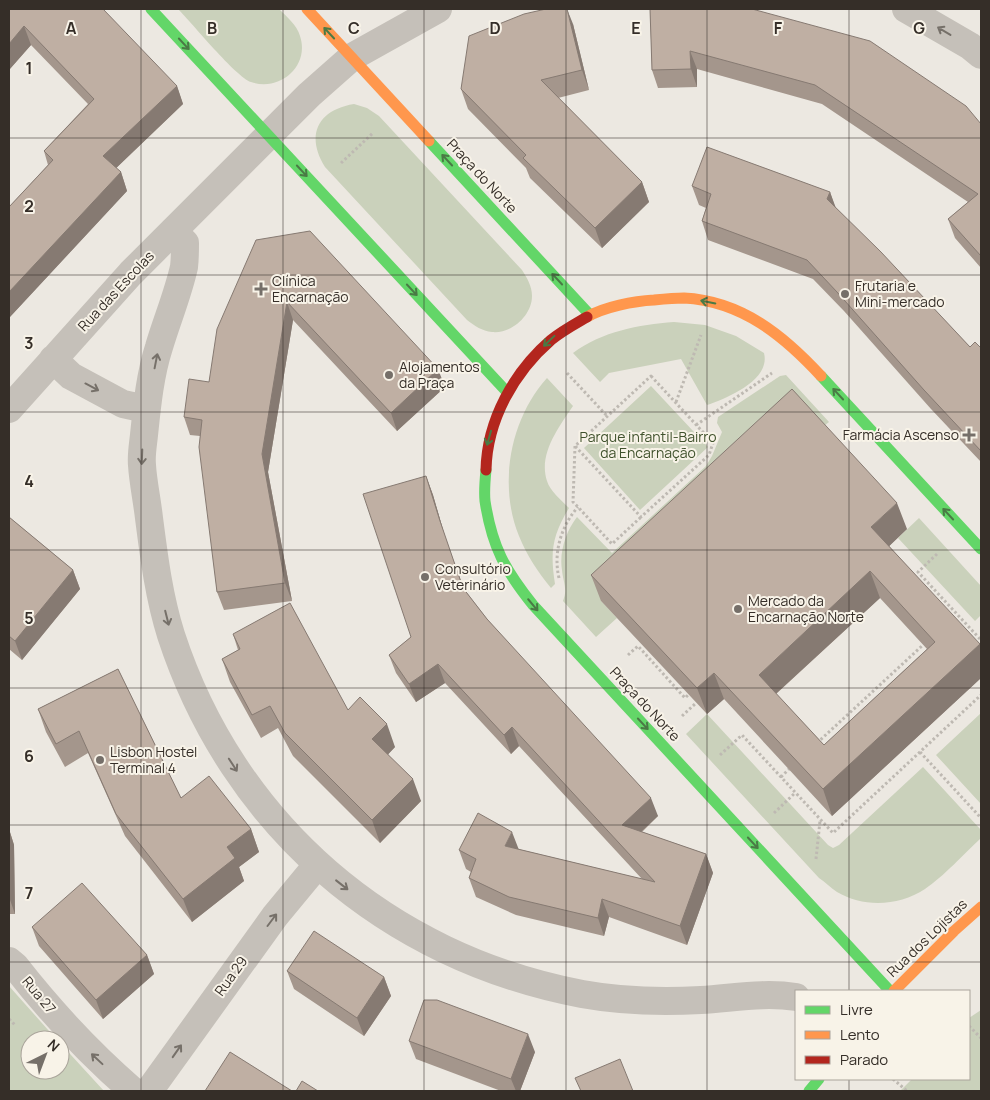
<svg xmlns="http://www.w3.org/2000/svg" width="990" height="1100" font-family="Manrope,sans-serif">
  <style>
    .green { fill: #cad1bb }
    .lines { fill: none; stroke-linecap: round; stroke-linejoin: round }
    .path { stroke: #beb9b2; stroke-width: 3; stroke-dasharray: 2.5 2.5; stroke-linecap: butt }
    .street { stroke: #c5c0b9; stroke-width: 28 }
    .fast { stroke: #63d668; stroke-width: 11 }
    .slow { stroke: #ff974d; stroke-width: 11 }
    .jam { stroke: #b3261e; stroke-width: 11 }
    .wall { fill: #a4968c; fill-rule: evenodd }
    .shaded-wall { fill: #867a72 }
    .building { fill: #bfafa3; stroke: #867a72; fill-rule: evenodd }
    .oneway { stroke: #767069 }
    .oneway2 { stroke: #4a7a45 }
    .grid { fill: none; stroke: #352e28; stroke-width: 1; stroke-opacity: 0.55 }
    .poi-dot { fill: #756f69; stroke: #f8f3e8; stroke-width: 2 }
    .labels { text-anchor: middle; stroke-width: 4; stroke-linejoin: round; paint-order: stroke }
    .street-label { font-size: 14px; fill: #352e28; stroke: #f8f3e8 }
    .poi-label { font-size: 14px; fill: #352e28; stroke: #f8f3e8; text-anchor: start }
    .park-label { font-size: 14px; fill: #40522d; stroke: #f8f3e8 }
    .grid-label { font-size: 16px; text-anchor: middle; font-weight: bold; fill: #352e28; stroke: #f8f3e8; stroke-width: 4; stroke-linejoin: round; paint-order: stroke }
  </style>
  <rect width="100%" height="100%" fill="#ece8e1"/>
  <path class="green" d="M 178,9 L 279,9 C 287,17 297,25 300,36 C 310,66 280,92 251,82 C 236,77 192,23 178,9 Z
    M 354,104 L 367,108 L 379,116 L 522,270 C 527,278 532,286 532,296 C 532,315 512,334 492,332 C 482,331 475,326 467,320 L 325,167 C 305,135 318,110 354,104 Z
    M 674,322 L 705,325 L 736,336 L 764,353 C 771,380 727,398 707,405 L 681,359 L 609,373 L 600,382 L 573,353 C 603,331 638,325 674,322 Z
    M 786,375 L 829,422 L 601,601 L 617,618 L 596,637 L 563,601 C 568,589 563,582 562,570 C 559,552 566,531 577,517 L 612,553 L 706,466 L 712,456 L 722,432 L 717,423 L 718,417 L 780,376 Z
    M 547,378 L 573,406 C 559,427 538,454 547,481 C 550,491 561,500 569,508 C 552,536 550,552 555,584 L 551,588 C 538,572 527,556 519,536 C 498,485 510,419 547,378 Z
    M 651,386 L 708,447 L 640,510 L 584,448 Z
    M 919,518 L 981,586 L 981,615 L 975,621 L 898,538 Z
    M 981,713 L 981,804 L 936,755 Z
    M 707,714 L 828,845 L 833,848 L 839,845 L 923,767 L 981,830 L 981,838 C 965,853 943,877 925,889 C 899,906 864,908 837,892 C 831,888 825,882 819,878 L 686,734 Z
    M 9,986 L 57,1040 L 30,1040 L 30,1070 L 60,1070 L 60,1043 L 104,1091 L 9,1091 Z
    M 981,1010 L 981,1091 L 900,1091 L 912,1079 L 969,1079 L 969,1018 Z"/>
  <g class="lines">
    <path class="path" d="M 341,163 L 373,133
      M 567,373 L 608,417
      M 651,376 L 713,443 L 709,455 L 641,517 L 575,446 Z
      M 676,402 L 701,335
      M 696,425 L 772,373
      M 575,446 L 573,502 L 578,507 L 612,544 L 641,517
      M 937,554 L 918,572 L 981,640
      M 559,578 C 553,553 561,526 578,507
      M 628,655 L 638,646 L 685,698 L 688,695
      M 682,716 L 696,703
      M 817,743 L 923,645
      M 920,752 L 981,818
      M 720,755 L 742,735 L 833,833 L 981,695
      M 781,777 L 789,769
      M 774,813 L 795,793
      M 816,859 L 820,821
      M 9,1019 L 16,1026
      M 969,1026 L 981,1038
      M 893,1079 L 907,1091"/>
    <path class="street" d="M 906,9 L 970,46 L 981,55
      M 173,231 L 185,243 C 185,251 185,259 184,267 C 178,294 167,320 159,347 C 150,375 147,406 144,435 C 143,445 141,455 142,465 C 143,482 147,500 149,518 C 154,557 159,597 171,635 C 233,825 387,957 582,994 C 620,1001 662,1002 701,1000 C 734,998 764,992 796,997
      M 53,359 L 71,376 L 123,404 L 146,409
      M 9,409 L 131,273 L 309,95 L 352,57 L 438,9
      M 9,961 L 15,966 C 51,1012 89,1053 133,1091
      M 149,1091 L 275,916 L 318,864"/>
    <path class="fast" d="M 151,9 L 507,392
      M 429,141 L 590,315
      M 821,376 L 981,549
      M 486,470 C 485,480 484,491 485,501 C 492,547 505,570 533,605 L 890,991
      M 809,1091 L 819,1079"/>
    <path class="slow" d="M 307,9 L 429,141
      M 587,317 C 604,307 634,301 654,300 C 664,299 674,298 684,298 C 742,301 784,336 821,376
      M 894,991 L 954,931 L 981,907"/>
    <path class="jam" d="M 486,470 C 487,420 514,372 551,340 C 562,331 575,324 587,317"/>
  </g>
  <path class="wall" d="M 9,9 L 177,86 L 183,104 L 116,168 L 121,172 L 127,191 L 9,318 L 9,207 L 48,165 L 44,151 L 88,104 L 31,45 L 9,70 Z
    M 650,9 L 981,124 L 981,268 L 955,238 L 948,219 L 968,202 L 822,104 L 697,69 L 697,87 L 658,88 L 652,70 Z
    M 573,24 L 589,90 L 558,98 L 642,182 L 649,202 L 602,248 L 530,178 L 526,168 L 468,109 L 461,89 Z
    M 692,186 L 830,192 L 835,207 L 970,347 L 981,348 L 981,462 L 931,409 L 844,311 L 813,279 L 708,240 L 702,221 L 706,208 L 699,205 Z
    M 256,240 L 445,387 L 397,431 L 293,320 L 268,472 L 292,601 L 224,610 L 217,592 L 200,436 L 190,435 L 184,417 L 209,382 Z
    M 426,476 L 433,495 L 446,540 L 464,589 L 487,619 L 658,816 L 642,832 L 706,854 L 713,873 L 687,945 L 609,917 L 604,936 L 516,915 L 476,897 L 469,878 L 471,872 L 466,869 L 459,850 L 518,849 L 642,879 L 519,746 L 511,754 L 445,683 L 416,702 L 396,673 L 389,655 L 411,637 Z
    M 9,517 L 73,570 L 80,589 L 22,660 L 9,649 Z
    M 907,529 L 889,546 L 981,648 L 981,678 L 832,816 L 724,699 L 707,714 L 601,601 L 591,575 ZM 880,598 L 927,649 L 824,745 L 776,694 Z
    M 233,634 L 348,710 L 395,747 L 388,754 L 421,801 L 380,843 L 293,756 L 278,728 L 261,738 L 230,682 L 222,659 L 238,650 Z
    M 118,669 L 181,798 L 251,829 L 259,852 L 239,867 L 244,881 L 192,922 L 125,836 L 88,753 L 65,767 L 46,732 L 38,709 Z
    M 9,829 L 14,845 L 15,914 L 9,914 Z
    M 32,927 L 147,955 L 154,974 L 103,1019 L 39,946 Z
    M 287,971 L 384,977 L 391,996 L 364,1036 L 294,989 Z
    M 409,1041 L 535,1052 L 520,1091 L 501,1091 L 416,1059 Z"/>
  <path class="shaded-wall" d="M 567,9 L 573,24 L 589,90 L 582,70 Z
    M 24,26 L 31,45 L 9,70 L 9,44 Z
    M 690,51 L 697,69 L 697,87 L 691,69 Z
    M 177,86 L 183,104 L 110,174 L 103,156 Z
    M 121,172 L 127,191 L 9,318 L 9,292 Z
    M 642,182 L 649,202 L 602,248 L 595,228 Z
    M 830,192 L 837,211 L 827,199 Z
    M 287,302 L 293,320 L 268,472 L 292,601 L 285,583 L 262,454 Z
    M 438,369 L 445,387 L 397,431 L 391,413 Z
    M 426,476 L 433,495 L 446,540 L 440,521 Z
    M 897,503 L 907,529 L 881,554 L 871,527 Z
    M 73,570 L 80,589 L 22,660 L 15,641 Z
    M 870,571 L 880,598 L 768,701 L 759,675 Z
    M 980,644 L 981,648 L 981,678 L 832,816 L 823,789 Z
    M 438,664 L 445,683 L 416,702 L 409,684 Z
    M 714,673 L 724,699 L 707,714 L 697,688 Z
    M 387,724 L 395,747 L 381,762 L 372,739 Z
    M 512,727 L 519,746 L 511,754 L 504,735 Z
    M 413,779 L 421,801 L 380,843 L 372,820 Z
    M 651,798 L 658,816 L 629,843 L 622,825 Z
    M 9,829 L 14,845 L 15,914 L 9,897 Z
    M 251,829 L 259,852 L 239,867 L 244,881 L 192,922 L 183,899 L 227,847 Z
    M 512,832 L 519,850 L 505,846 Z
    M 706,854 L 713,873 L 687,945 L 680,926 Z
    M 602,899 L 609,917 L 604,936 L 598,918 Z
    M 147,955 L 154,974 L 103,1019 L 96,1000 Z
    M 384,977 L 391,996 L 364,1036 L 357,1018 Z
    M 528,1034 L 535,1052 L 520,1091 L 516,1091 L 511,1079 Z"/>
  <path class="building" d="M 9,9 L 103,9 L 177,86 L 103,156 L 121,172 L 9,292 L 9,207 L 53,160 L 44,151 L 94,99 L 24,26 L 9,44 Z
    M 546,9 L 567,9 L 582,70 L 541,80 L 642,182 L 595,228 L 523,158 L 526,155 L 461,89 L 469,36 L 524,14 Z
    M 650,9 L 752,9 L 870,41 L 966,106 L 981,124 L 981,256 L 948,219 L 978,194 L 815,85 L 690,51 L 691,69 L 652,70 Z
    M 707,147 L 830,192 L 827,199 L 881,252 L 970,347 L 975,342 L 981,348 L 981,451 L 924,390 L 837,292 L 807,260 L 702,221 L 711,194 L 692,186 Z
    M 310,231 L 438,369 L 391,413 L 287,302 L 262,454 L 285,583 L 217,592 L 199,447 L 202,420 L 184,417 L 189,379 L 209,382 L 217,329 L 256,240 Z
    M 792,389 L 897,503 L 871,527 L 980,644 L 823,789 L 714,673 L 697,688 L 591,575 ZM 870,571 L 935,642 L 824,745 L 759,675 Z
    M 426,476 L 440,521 L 463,588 L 487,619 L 651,798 L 622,825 L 706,854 L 680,926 L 602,899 L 598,918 L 509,897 L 469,878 L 476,859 L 459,850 L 478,813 L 512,832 L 505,846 L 655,882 L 512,727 L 504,735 L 438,664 L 409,684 L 389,655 L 411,637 L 363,494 Z
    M 9,517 L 73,570 L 15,641 L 9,636 Z
    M 290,603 L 348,710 L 360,697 L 387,724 L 372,739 L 413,779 L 372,820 L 285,733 L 270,706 L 252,715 L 222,659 L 240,649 L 233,634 Z
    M 118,669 L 181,798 L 209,776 L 251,829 L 227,847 L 235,858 L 183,899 L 116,814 L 79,731 L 56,744 L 38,709 Z
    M 82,883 L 147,955 L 96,1000 L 32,927 Z
    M 314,931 L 384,977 L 357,1018 L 287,971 Z
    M 424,1000 L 437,1000 L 528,1034 L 511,1079 L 409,1041 Z
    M 230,1052 L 292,1091 L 205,1091 Z
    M 620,1059 L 633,1091 L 581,1091 L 575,1078 Z
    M 302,1081 L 318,1091 L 296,1091 Z"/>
  <defs><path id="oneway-shaft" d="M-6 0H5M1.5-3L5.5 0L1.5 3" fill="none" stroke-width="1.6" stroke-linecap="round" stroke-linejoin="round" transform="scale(1.25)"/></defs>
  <g class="oneway">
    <use href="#oneway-shaft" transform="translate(944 31) rotate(-149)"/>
    <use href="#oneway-shaft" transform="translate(156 361) rotate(-79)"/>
    <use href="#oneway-shaft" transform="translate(92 387) rotate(28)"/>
    <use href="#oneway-shaft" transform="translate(142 457) rotate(92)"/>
    <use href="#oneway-shaft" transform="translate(167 618) rotate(76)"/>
    <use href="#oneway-shaft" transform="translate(233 765) rotate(57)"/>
    <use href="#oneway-shaft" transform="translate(342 885) rotate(38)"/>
    <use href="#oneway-shaft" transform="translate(272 920) rotate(-53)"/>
    <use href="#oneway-shaft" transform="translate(177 1051) rotate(-55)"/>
    <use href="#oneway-shaft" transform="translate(97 1059) rotate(-137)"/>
  </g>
  <g class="oneway2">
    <use href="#oneway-shaft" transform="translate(329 33) rotate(-133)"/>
    <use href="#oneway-shaft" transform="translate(184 44) rotate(47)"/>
    <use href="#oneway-shaft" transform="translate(447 160) rotate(-133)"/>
    <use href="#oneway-shaft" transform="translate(302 171) rotate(47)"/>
    <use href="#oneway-shaft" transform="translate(557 279) rotate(-133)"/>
    <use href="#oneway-shaft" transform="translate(412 290) rotate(47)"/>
    <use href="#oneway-shaft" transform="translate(708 302) rotate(-169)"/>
    <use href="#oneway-shaft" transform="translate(549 341) rotate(137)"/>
    <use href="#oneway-shaft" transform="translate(838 394) rotate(-133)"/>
    <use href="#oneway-shaft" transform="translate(489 438) rotate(106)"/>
    <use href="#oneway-shaft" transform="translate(948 514) rotate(-133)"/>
    <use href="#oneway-shaft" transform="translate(533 605) rotate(50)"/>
    <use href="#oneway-shaft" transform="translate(643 724) rotate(47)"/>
    <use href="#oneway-shaft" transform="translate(753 843) rotate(47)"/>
  </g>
  <path class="grid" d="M 141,9 L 141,1091M 283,9 L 283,1091M 424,9 L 424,1091M 566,9 L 566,1091M 707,9 L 707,1091M 849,9 L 849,991M 9,138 L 981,138M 9,275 L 981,275M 9,412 L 981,412M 9,550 L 981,550M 9,688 L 981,688M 9,825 L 981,825M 9,962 L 981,962M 849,1079 L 849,1091"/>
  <g class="poi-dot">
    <path d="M258.5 281.5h5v5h5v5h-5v5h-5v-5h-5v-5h5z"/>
    <circle cx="845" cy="294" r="5"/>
    <circle cx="389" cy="375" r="5"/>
    <path d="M966.5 427.5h5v5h5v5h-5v5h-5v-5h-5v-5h5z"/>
    <circle cx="425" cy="577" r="5"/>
    <circle cx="738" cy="609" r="5"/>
    <circle cx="100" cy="760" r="5"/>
  </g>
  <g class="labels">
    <g class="street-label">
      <text transform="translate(482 176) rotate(47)" y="5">Praça do Norte</text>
      <text transform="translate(116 291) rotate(-47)" y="5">Rua das Escolas</text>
      <text transform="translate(645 704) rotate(47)" y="5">Praça do Norte</text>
      <text transform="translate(927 938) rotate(-44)" y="5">Rua dos Lojistas</text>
      <text transform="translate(231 976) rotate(-54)" y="5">Rua 29</text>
      <text transform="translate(39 995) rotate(50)" y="5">Rua 27</text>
    </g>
    <g class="poi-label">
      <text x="272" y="286">Clínica<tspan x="272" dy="16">Encarnação</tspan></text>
      <text x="855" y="291">Frutaria e<tspan x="855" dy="16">Mini-mercado</tspan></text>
      <text x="399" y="372">Alojamentos<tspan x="399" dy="16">da Praça</tspan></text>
      <text x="959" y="440" text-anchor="end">Farmácia Ascenso</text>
      <text x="435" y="574">Consultório<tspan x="435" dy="16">Veterinário</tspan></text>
      <text x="748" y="606">Mercado da<tspan x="748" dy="16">Encarnação Norte</tspan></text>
      <text x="110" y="757">Lisbon Hostel<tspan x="110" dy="16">Terminal 4</tspan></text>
    </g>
    <g class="park-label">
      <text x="648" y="442">Parque infantil-Bairro<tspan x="648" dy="16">da Encarnação</tspan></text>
    </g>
  </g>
  <g class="grid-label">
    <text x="71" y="34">A</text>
    <text x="212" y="34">B</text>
    <text x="354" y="34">C</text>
    <text x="495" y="34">D</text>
    <text x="636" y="34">E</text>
    <text x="778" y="34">F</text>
    <text x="919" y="34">G</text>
    <text x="29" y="74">1</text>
    <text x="29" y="212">2</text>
    <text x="29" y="349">3</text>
    <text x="29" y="487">4</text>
    <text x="29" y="624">5</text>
    <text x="29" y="762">6</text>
    <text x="29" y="899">7</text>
  </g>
  <rect width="990" height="1100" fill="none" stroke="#352e28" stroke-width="20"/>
  <rect x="795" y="990" width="175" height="90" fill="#f8f3e8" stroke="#aaa49b"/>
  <rect x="805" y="1006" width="25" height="8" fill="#63d668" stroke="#aaa49b"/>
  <text x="840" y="1015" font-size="15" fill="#352e28">Livre</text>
  <rect x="805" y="1031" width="25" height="8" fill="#ff974d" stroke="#aaa49b"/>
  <text x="840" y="1040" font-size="15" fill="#352e28">Lento</text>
  <rect x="805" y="1056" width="25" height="8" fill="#b3261e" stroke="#aaa49b"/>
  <text x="840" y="1065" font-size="15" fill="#352e28">Parado</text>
  <g transform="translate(45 1055) rotate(42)"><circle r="24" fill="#f8f3e8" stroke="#aaa49b"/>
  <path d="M0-4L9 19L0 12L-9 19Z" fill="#756f69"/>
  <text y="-8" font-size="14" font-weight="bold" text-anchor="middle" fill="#352e28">N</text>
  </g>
</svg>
